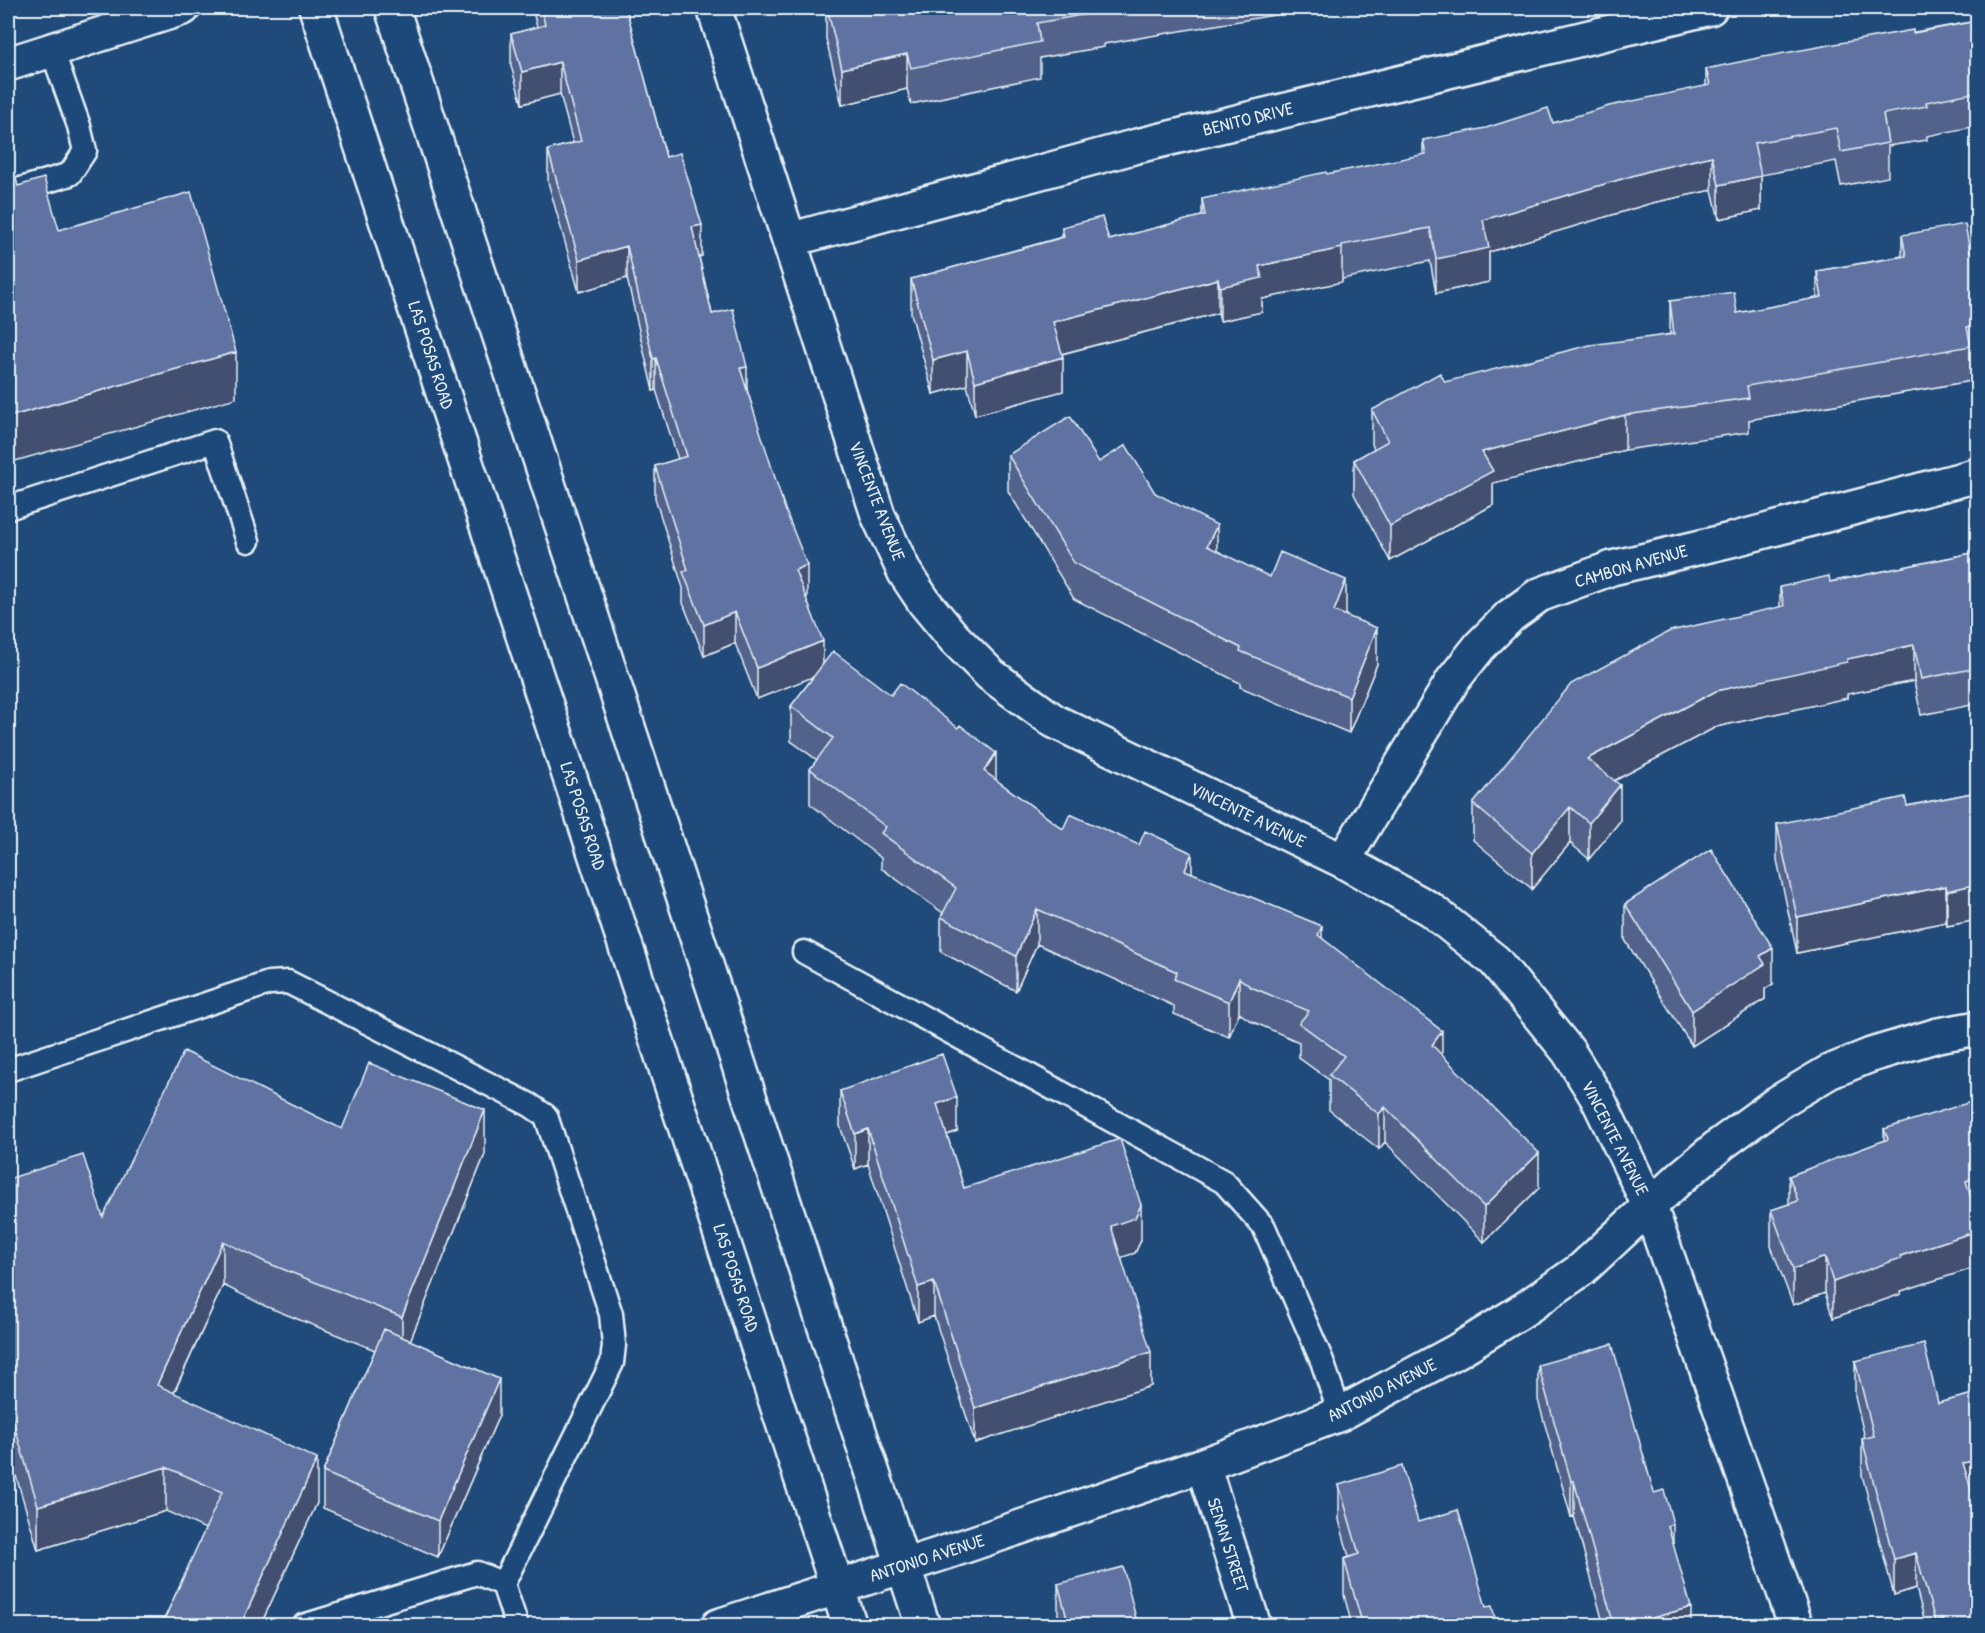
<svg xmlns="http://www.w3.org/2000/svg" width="1985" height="1633" font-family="'Patrick Hand',sans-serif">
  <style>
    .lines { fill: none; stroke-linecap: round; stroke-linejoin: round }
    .lane-casing { stroke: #e8f1f8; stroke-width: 27 }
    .street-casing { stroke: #e8f1f8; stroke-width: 38 }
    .secondary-casing { stroke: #e8f1f8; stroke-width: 38 }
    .lane { stroke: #1f4a7a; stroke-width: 22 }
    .street { stroke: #1f4a7a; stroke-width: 33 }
    .secondary { stroke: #1f4a7a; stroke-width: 33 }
    .wall { fill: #53628a; stroke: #e8f1f8; stroke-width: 1.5 }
    .shaded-wall { fill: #435071; stroke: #e8f1f8; stroke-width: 1.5 }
    .building { fill: #6072a1; stroke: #e8f1f8; stroke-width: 1.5 }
    .labels { text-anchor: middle; stroke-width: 5; stroke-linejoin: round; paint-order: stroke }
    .street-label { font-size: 18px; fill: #e8f1f8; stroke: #1f4a7a }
  </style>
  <rect width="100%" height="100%" fill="#1f4a7a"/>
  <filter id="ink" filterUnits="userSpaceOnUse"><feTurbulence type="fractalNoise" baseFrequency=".0167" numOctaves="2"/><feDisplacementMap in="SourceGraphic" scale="12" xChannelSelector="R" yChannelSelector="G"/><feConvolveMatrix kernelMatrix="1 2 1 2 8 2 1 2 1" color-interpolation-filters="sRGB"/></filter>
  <g filter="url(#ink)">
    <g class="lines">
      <g class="lane-casing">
        <path id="lane" d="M 8,193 L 70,174 L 85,151 L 79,126 L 52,50
          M 8,508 L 215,441 L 248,541
          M 804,952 L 1224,1182 L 1264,1227 L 1322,1361 L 1340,1414
          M 8,1070 L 269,983 L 288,982 L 530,1105 L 546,1116 L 611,1314 L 614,1345 L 612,1363 L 503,1584 L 517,1626
          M 303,1626 L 477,1573 L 503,1584"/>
      </g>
      <g class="street-casing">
        <path id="street" d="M 714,8 L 878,515 L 905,573 L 925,603 L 954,638 L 991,675 L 1054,721 L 1343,861 L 1430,909 L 1495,961 L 1568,1051 L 1598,1099 L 1650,1207 L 1796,1626
          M 8,64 L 183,8
          M 789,240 L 1137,146 L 1710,8
          M 1343,861 L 1453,680 L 1480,646 L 1510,616 L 1539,595 L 1612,568 L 1735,539 L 1978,475
          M 1203,1465 L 1254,1626"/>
      </g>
      <g class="secondary-casing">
        <path id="secondary" d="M 316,8 L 850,1626
          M 392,8 L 923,1626
          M 718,1626 L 950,1551 L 1203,1465 L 1340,1414 L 1457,1351 L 1523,1310 L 1582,1269 L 1680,1178 L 1721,1144 L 1777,1103 L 1829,1072 L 1871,1055 L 1938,1035 L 1978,1028"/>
      </g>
      <use href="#lane" class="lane"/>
      <use href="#street" class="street"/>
      <use href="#secondary" class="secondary"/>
    </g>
    <path class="wall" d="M 532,8 L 626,8 L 666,157 L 702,256 L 699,257 L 712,314 L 747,389 L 807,597 L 806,597 L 823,664 L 996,780 L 1063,829 L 1192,873 L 1322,938 L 1442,1056 L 1539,1188 L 1484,1242 L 1385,1142 L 1379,1149 L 1329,1110 L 1329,1080 L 1299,1058 L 1299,1042 L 1251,1021 L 1239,1013 L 1229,1037 L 1174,1014 L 1174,1006 L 1037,944 L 1016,991 L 941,952 L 941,917 L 943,913 L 881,868 L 881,858 L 810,804 L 810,769 L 817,760 L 791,741 L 791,706 L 814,676 L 757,699 L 735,643 L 704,656 L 683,603 L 683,588 L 655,498 L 655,466 L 678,459 L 656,390 L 653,391 L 627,278 L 579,292 L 548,182 L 548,150 L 573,143 L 560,94 L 522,104 L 511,66 L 511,34 L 537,27 Z
      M 826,8 L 1316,8 L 1104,44 L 1104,47 L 1040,58 L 1040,77 L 911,104 L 907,89 L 842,105 L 826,39 Z
      M 1977,21 L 1977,126 L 1927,136 L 1927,140 L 1888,146 L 1888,177 L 1841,186 L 1836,161 L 1761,175 L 1761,210 L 1719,219 L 1712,190 L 1652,203 L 1489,252 L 1489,282 L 1436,293 L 1430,261 L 1342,279 L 1342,282 L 1262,299 L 1262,312 L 1220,321 L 1218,313 L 1062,354 L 1063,391 L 975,415 L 967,385 L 933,394 L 911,313 L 911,279 L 1062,237 L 1062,227 L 1109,240 L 1202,216 L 1202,199 L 1423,155 L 1423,140 L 1553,123 L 1706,86 L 1706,69 Z
      M 1902,235 L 1970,252 L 1977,251 L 1977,360 L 1971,361 L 1971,381 L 1749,420 L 1749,432 L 1625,450 L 1493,483 L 1493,505 L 1390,561 L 1354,494 L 1354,460 L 1374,449 L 1372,444 L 1372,410 L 1445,382 L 1670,334 L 1670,301 L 1737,313 L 1817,298 L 1817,271 L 1902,256 Z
      M 1008,455 L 1099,462 L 1155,493 L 1217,551 L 1346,616 L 1377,664 L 1349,733 L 1240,687 L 1240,683 L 1074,599 L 1008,491 Z
      M 1977,552 L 1977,704 L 1921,715 L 1914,681 L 1847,694 L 1847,698 L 1716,727 L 1614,781 L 1620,821 L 1589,859 L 1570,843 L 1532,889 L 1473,840 L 1473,804 L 1780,607 L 1780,587 L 1830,582 Z
      M 1977,792 L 1977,920 L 1947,926 L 1946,922 L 1797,953 L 1777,860 L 1777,824 L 1907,806 Z
      M 1625,904 L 1773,984 L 1765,989 L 1765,999 L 1692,1046 L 1625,940 Z
      M 840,1091 L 957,1131 L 947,1135 L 964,1188 L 1141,1240 L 1135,1253 L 1121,1257 L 1151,1386 L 975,1443 L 934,1316 L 918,1322 L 868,1164 L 855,1169 L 840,1126 Z
      M 342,1129 L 485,1154 L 410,1341 L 499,1415 L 438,1557 L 323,1508 L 323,1472 L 375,1350 L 265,1306 L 223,1285 L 174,1393 L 317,1503 L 260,1626 L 163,1626 L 163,1622 L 206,1529 L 166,1511 L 38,1550 L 8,1449 L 8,1179 L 103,1217 Z
      M 1884,1129 L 1976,1213 L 1977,1219 L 1977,1267 L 1901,1291 L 1901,1294 L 1833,1318 L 1825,1293 L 1793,1305 L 1771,1246 L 1771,1210 L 1789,1204 L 1789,1176 L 1884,1141 Z
      M 1855,1361 L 1938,1403 L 1977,1393 L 1977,1496 L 1974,1496 L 1977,1626 L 1926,1626 L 1916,1588 L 1894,1595 L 1862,1475 L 1862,1439 L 1865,1438 L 1855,1397 Z
      M 1538,1365 L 1654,1493 L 1673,1544 L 1691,1626 L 1604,1626 L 1574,1516 L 1571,1517 L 1538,1400 Z
      M 1339,1485 L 1418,1522 L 1486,1607 L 1497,1626 L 1352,1626 L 1344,1595 L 1344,1559 L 1349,1557 L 1339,1520 Z
      M 1058,1584 L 1138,1626 L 1060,1626 L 1058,1620 Z"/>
    <path class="shaded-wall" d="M 907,54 L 907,89 L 842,105 L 842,69 Z
      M 560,62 L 560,94 L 522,104 L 522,72 Z
      M 1712,156 L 1712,190 L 1652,203 L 1489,252 L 1489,282 L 1436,293 L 1436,259 L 1483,220 L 1652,170 Z
      M 1761,176 L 1761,210 L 1719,219 L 1719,185 Z
      M 702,225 L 702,256 L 692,259 L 692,227 Z
      M 627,246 L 627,278 L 579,292 L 579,260 Z
      M 1342,248 L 1342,282 L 1262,299 L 1262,312 L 1220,321 L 1220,287 L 1259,266 Z
      M 1218,279 L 1218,313 L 1053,356 L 1053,322 Z
      M 967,351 L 967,385 L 933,394 L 933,360 Z
      M 236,352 L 236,398 L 8,463 L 8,417 Z
      M 1063,357 L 1063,391 L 975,415 L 975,382 Z
      M 656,358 L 656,390 L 653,391 L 653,359 Z
      M 747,367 L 747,399 L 740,368 Z
      M 1625,415 L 1625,450 L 1493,483 L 1493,505 L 1390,561 L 1390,526 L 1482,452 Z
      M 1217,525 L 1217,561 L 1207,546 Z
      M 807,565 L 807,597 L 795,601 L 795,570 Z
      M 1346,580 L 1346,616 L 1334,611 Z
      M 735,612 L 735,643 L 704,656 L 704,625 Z
      M 1377,628 L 1377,664 L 1349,733 L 1349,697 Z
      M 823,641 L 823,673 L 757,699 L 757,668 Z
      M 1914,645 L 1914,681 L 1847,694 L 1847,698 L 1716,727 L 1587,795 L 1587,759 L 1716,691 L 1847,659 Z
      M 996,753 L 996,787 L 984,771 Z
      M 1620,785 L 1620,821 L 1589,859 L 1589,823 Z
      M 1570,807 L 1570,843 L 1532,889 L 1532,853 Z
      M 1192,853 L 1192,887 L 1185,870 Z
      M 1977,884 L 1977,920 L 1947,926 L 1947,891 Z
      M 1946,886 L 1946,922 L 1797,953 L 1797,917 Z
      M 1037,909 L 1037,944 L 1016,991 L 1016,956 Z
      M 1322,926 L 1322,961 L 1318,935 Z
      M 1773,948 L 1773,984 L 1765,989 L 1765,999 L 1692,1046 L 1692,1011 L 1760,956 Z
      M 1239,978 L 1239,1013 L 1229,1037 L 1229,1002 Z
      M 1442,1031 L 1442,1066 L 1432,1045 Z
      M 957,1097 L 957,1131 L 937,1139 L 937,1104 Z
      M 1385,1107 L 1385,1142 L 1379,1149 L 1379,1114 Z
      M 485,1110 L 485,1154 L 402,1361 L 402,1317 Z
      M 868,1129 L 868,1164 L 855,1169 L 855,1134 Z
      M 1539,1153 L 1539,1188 L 1484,1242 L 1484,1207 Z
      M 1977,1177 L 1977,1213 L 1966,1216 L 1966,1181 Z
      M 1141,1205 L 1141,1240 L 1135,1253 L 1111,1261 L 1111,1226 Z
      M 1977,1231 L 1977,1267 L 1901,1291 L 1901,1294 L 1833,1318 L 1833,1282 L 1900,1256 Z
      M 223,1241 L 223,1285 L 157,1429 L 157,1385 Z
      M 1825,1257 L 1825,1293 L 1793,1305 L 1793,1269 Z
      M 934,1282 L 934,1316 L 918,1322 L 918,1287 Z
      M 1151,1352 L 1151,1386 L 975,1443 L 975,1408 Z
      M 499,1379 L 499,1415 L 438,1557 L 438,1521 Z
      M 317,1459 L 317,1503 L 260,1626 L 240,1626 Z
      M 1977,1460 L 1977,1496 L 1963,1499 L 1963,1463 Z
      M 166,1467 L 166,1511 L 38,1550 L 38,1506 Z
      M 1571,1481 L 1574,1481 L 1574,1516 L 1571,1517 Z
      M 1673,1524 L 1673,1560 L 1668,1526 Z
      M 1916,1553 L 1916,1588 L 1894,1595 L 1894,1559 Z
      M 1691,1607 L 1691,1626 L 1624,1626 Z
      M 1942,1618 L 1942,1626 L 1935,1626 L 1935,1621 Z"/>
    <path class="building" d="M 541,8 L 626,8 L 666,157 L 680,153 L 702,225 L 692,227 L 712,314 L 733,309 L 747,367 L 740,368 L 785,509 L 807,565 L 795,570 L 823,641 L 757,668 L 735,612 L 704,625 L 683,572 L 688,570 L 655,466 L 687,456 L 656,358 L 653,359 L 627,246 L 579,260 L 548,150 L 581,141 L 560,62 L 522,72 L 511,34 L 545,25 Z
      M 827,8 L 1107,8 L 1104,8 L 1104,11 L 1037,23 L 1040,42 L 911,68 L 907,54 L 842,69 Z
      M 1977,21 L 1977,92 L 1926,102 L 1927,106 L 1883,114 L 1888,143 L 1841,152 L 1836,128 L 1754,143 L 1761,176 L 1719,185 L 1712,156 L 1652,170 L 1483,220 L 1489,248 L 1436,259 L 1430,228 L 1342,245 L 1342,248 L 1259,266 L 1262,278 L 1220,287 L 1218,279 L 1053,322 L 1063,357 L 975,382 L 967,351 L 933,360 L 911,279 L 1064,237 L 1062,227 L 1102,217 L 1109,240 L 1205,215 L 1202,199 L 1326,172 L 1327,174 L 1426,154 L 1423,140 L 1486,128 L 1548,108 L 1553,123 L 1609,106 L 1710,85 L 1706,69 L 1763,57 L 1913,30 L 1913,33 Z
      M 13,168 L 18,186 L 44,178 L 59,230 L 191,192 L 236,352 L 8,417 L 8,170 Z
      M 1965,224 L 1970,252 L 1977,251 L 1977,325 L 1967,327 L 1971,346 L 1747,386 L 1749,398 L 1625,415 L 1482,452 L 1493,471 L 1390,526 L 1354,460 L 1388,441 L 1372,410 L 1440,373 L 1445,382 L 1590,345 L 1674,334 L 1670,301 L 1734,292 L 1737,313 L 1822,297 L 1817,271 L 1906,256 L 1902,235 Z
      M 1070,416 L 1099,462 L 1126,445 L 1155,493 L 1217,525 L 1207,546 L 1270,577 L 1280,552 L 1346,580 L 1334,611 L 1377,628 L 1349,697 L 1240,651 L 1241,648 L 1074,563 L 1008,455 Z
      M 1977,552 L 1977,668 L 1921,679 L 1914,645 L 1847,659 L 1847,662 L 1716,691 L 1587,759 L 1620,785 L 1589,823 L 1570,807 L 1532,853 L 1473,804 L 1571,684 L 1670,631 L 1784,606 L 1780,587 L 1829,576 L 1830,582 Z
      M 833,651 L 891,695 L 900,683 L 958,728 L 960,725 L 996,753 L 984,771 L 1063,829 L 1070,814 L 1139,845 L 1145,831 L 1192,853 L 1185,870 L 1322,926 L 1318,935 L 1442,1031 L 1432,1045 L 1539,1153 L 1484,1207 L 1385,1107 L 1379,1114 L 1329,1075 L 1344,1056 L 1299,1023 L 1309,1011 L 1251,987 L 1239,978 L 1229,1002 L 1174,979 L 1177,972 L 1037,909 L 1016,956 L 941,917 L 956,888 L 881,833 L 886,827 L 810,769 L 833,738 L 791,706 Z
      M 1977,792 L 1977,884 L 1947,891 L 1946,886 L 1797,917 L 1777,824 L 1905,797 L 1907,806 Z
      M 1711,849 L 1773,948 L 1760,956 L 1765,964 L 1692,1011 L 1625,904 Z
      M 184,1051 L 342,1129 L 369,1063 L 485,1110 L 402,1317 L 265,1262 L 223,1241 L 157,1385 L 317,1459 L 240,1626 L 170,1626 L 163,1622 L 222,1492 L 166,1467 L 38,1506 L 8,1404 L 8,1179 L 83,1155 L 103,1217 Z
      M 942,1054 L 957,1097 L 937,1104 L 964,1188 L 1120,1139 L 1141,1205 L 1135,1218 L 1111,1226 L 1151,1352 L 975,1408 L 934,1282 L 918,1287 L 868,1129 L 855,1134 L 840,1091 Z
      M 1977,1100 L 1977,1177 L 1966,1181 L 1977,1219 L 1977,1231 L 1900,1256 L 1901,1258 L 1833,1282 L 1825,1257 L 1793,1269 L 1771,1210 L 1798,1201 L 1789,1176 L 1888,1139 L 1884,1129 Z
      M 384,1329 L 499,1379 L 438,1521 L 323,1472 Z
      M 1612,1344 L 1654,1493 L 1664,1490 L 1673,1524 L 1668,1526 L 1691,1607 L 1624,1626 L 1614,1626 L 1574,1481 L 1571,1481 L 1538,1365 Z
      M 1924,1344 L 1938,1403 L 1977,1393 L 1977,1460 L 1963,1463 L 1977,1509 L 1977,1626 L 1944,1626 L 1942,1618 L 1935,1621 L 1916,1553 L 1894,1559 L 1862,1439 L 1874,1436 L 1855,1361 Z
      M 1402,1466 L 1418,1522 L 1458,1510 L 1486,1607 L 1492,1606 L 1497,1626 L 1363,1626 L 1344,1559 L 1359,1554 L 1339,1485 Z
      M 1123,1567 L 1138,1626 L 1069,1626 L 1058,1584 Z"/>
  </g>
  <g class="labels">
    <g class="street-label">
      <text transform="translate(1248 119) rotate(-14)" y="6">BENITO DRIVE</text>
      <text transform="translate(431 355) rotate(72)" y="6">LAS POSAS ROAD</text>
      <text transform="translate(877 501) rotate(69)" y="6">VINCENTE AVENUE</text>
      <text transform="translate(1631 566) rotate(-16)" y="6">CAMBON AVENUE</text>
      <text transform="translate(1248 815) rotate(26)" y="6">VINCENTE AVENUE</text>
      <text transform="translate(583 816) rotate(72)" y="6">LAS POSAS ROAD</text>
      <text transform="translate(1615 1138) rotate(63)" y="6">VINCENTE AVENUE</text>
      <text transform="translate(736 1278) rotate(72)" y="6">LAS POSAS ROAD</text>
      <text transform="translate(1382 1390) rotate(-27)" y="6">ANTONIO AVENUE</text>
      <text transform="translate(1228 1545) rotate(72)" y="6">SENAN STREET</text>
      <text transform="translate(927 1558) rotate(-18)" y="6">ANTONIO AVENUE</text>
    </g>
  </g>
  <rect width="1985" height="1633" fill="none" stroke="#1f4a7a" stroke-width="30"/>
  <rect x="15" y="15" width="1955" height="1603" fill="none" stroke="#e8f1f8" stroke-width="2" filter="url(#ink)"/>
</svg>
